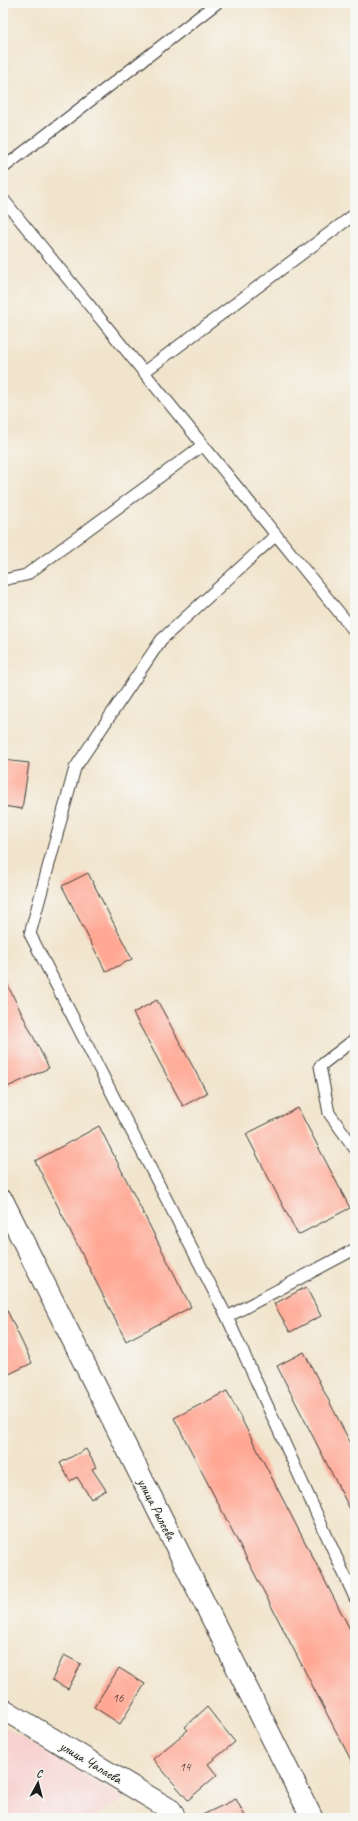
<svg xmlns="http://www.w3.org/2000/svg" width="358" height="1821" font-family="Caveat,sans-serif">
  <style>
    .built { fill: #f7d0cf }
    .building { fill: #ffa995 }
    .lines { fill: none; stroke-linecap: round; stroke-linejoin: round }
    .lane-casing { stroke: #3c3a36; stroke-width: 13 }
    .street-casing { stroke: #3c3a36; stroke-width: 23 }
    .lane { stroke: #fff; stroke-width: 11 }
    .street { stroke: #fff; stroke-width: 21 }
    .labels { text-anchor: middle; stroke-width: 3; stroke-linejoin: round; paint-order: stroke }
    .number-label { font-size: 12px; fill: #553f3a }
    .street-label { font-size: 14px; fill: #1c1c1c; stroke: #f6f6f2 }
  </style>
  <rect width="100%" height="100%" fill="#f6f6f2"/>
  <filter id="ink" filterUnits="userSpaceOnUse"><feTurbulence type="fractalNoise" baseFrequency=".025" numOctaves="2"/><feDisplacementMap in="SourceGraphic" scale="8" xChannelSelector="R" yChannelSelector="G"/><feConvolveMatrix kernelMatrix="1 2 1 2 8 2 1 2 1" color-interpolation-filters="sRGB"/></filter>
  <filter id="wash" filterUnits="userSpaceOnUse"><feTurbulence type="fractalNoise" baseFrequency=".012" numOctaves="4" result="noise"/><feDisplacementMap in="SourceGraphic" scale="16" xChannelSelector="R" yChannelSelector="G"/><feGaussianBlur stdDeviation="0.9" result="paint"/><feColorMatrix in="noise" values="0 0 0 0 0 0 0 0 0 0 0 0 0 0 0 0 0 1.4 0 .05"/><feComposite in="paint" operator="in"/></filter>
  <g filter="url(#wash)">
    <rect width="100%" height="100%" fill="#f1e4cc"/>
    <path class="built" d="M 3,1726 L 124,1799 L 93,1818 L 3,1818 Z"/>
    <g id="blocks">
      <path class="building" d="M 3,760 L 29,763 L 22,809 L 3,806 Z
        M 88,873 L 132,959 L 106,972 L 62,886 Z
        M 3,976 L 49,1068 L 3,1089 Z
        M 157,1000 L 207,1093 L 183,1106 L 133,1013 Z
        M 298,1108 L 350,1208 L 298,1235 L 246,1134 Z
        M 99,1126 L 191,1307 L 126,1341 L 35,1161 Z
        M 306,1287 L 321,1316 L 290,1332 L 274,1304 Z
        M 3,1302 L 32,1363 L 3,1377 Z
        M 304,1352 L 355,1452 L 355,1519 L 277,1366 Z
        M 227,1391 L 355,1639 L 355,1768 L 174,1418 Z
        M 86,1449 L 96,1467 L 92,1469 L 106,1490 L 91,1499 L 77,1477 L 70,1481 L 60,1463 Z
        M 64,1655 L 81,1664 L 68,1689 L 52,1680 Z
        M 119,1668 L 145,1684 L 120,1724 L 94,1707 Z
        M 207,1707 L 235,1742 L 208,1764 L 217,1775 L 188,1800 L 153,1759 L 188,1730 L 185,1727 Z
        M 236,1799 L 246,1818 L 196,1818 Z"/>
    </g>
  </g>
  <g filter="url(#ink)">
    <use href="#blocks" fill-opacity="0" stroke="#3c3a36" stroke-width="1"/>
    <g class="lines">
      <g class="lane-casing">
        <path id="lane" d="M 3,168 L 217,3
          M 3,199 L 355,632
          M 144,372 L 355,214
          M 276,535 L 161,640 L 75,768 L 30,934 L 227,1317 L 355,1598
          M 3,580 L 26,575 L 203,445
          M 355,1039 L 320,1066 L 329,1113 L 355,1149
          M 227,1317 L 355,1249"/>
      </g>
      <g class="street-casing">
        <path id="street" d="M 3,1201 L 312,1818
          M 3,1709 L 171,1810 L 175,1818"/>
      </g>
      <use href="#lane" class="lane"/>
      <use href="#street" class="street"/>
    </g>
  </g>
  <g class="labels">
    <g class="number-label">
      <text x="118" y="1702">16</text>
      <text x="185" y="1771">14</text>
    </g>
    <g class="street-label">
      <text transform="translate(157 1509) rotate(63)" y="5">улица Рылеева</text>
      <text transform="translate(91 1762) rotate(31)" y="5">улица Чапаева</text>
    </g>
  </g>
  <rect width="358" height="1821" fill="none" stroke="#f6f6f2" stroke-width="16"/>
  <g transform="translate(38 1783) rotate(7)" stroke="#f6f6f2" stroke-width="3" paint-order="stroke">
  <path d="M0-3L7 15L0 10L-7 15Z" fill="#1c1c1c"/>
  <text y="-6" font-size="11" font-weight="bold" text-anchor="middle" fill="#1c1c1c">С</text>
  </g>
</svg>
